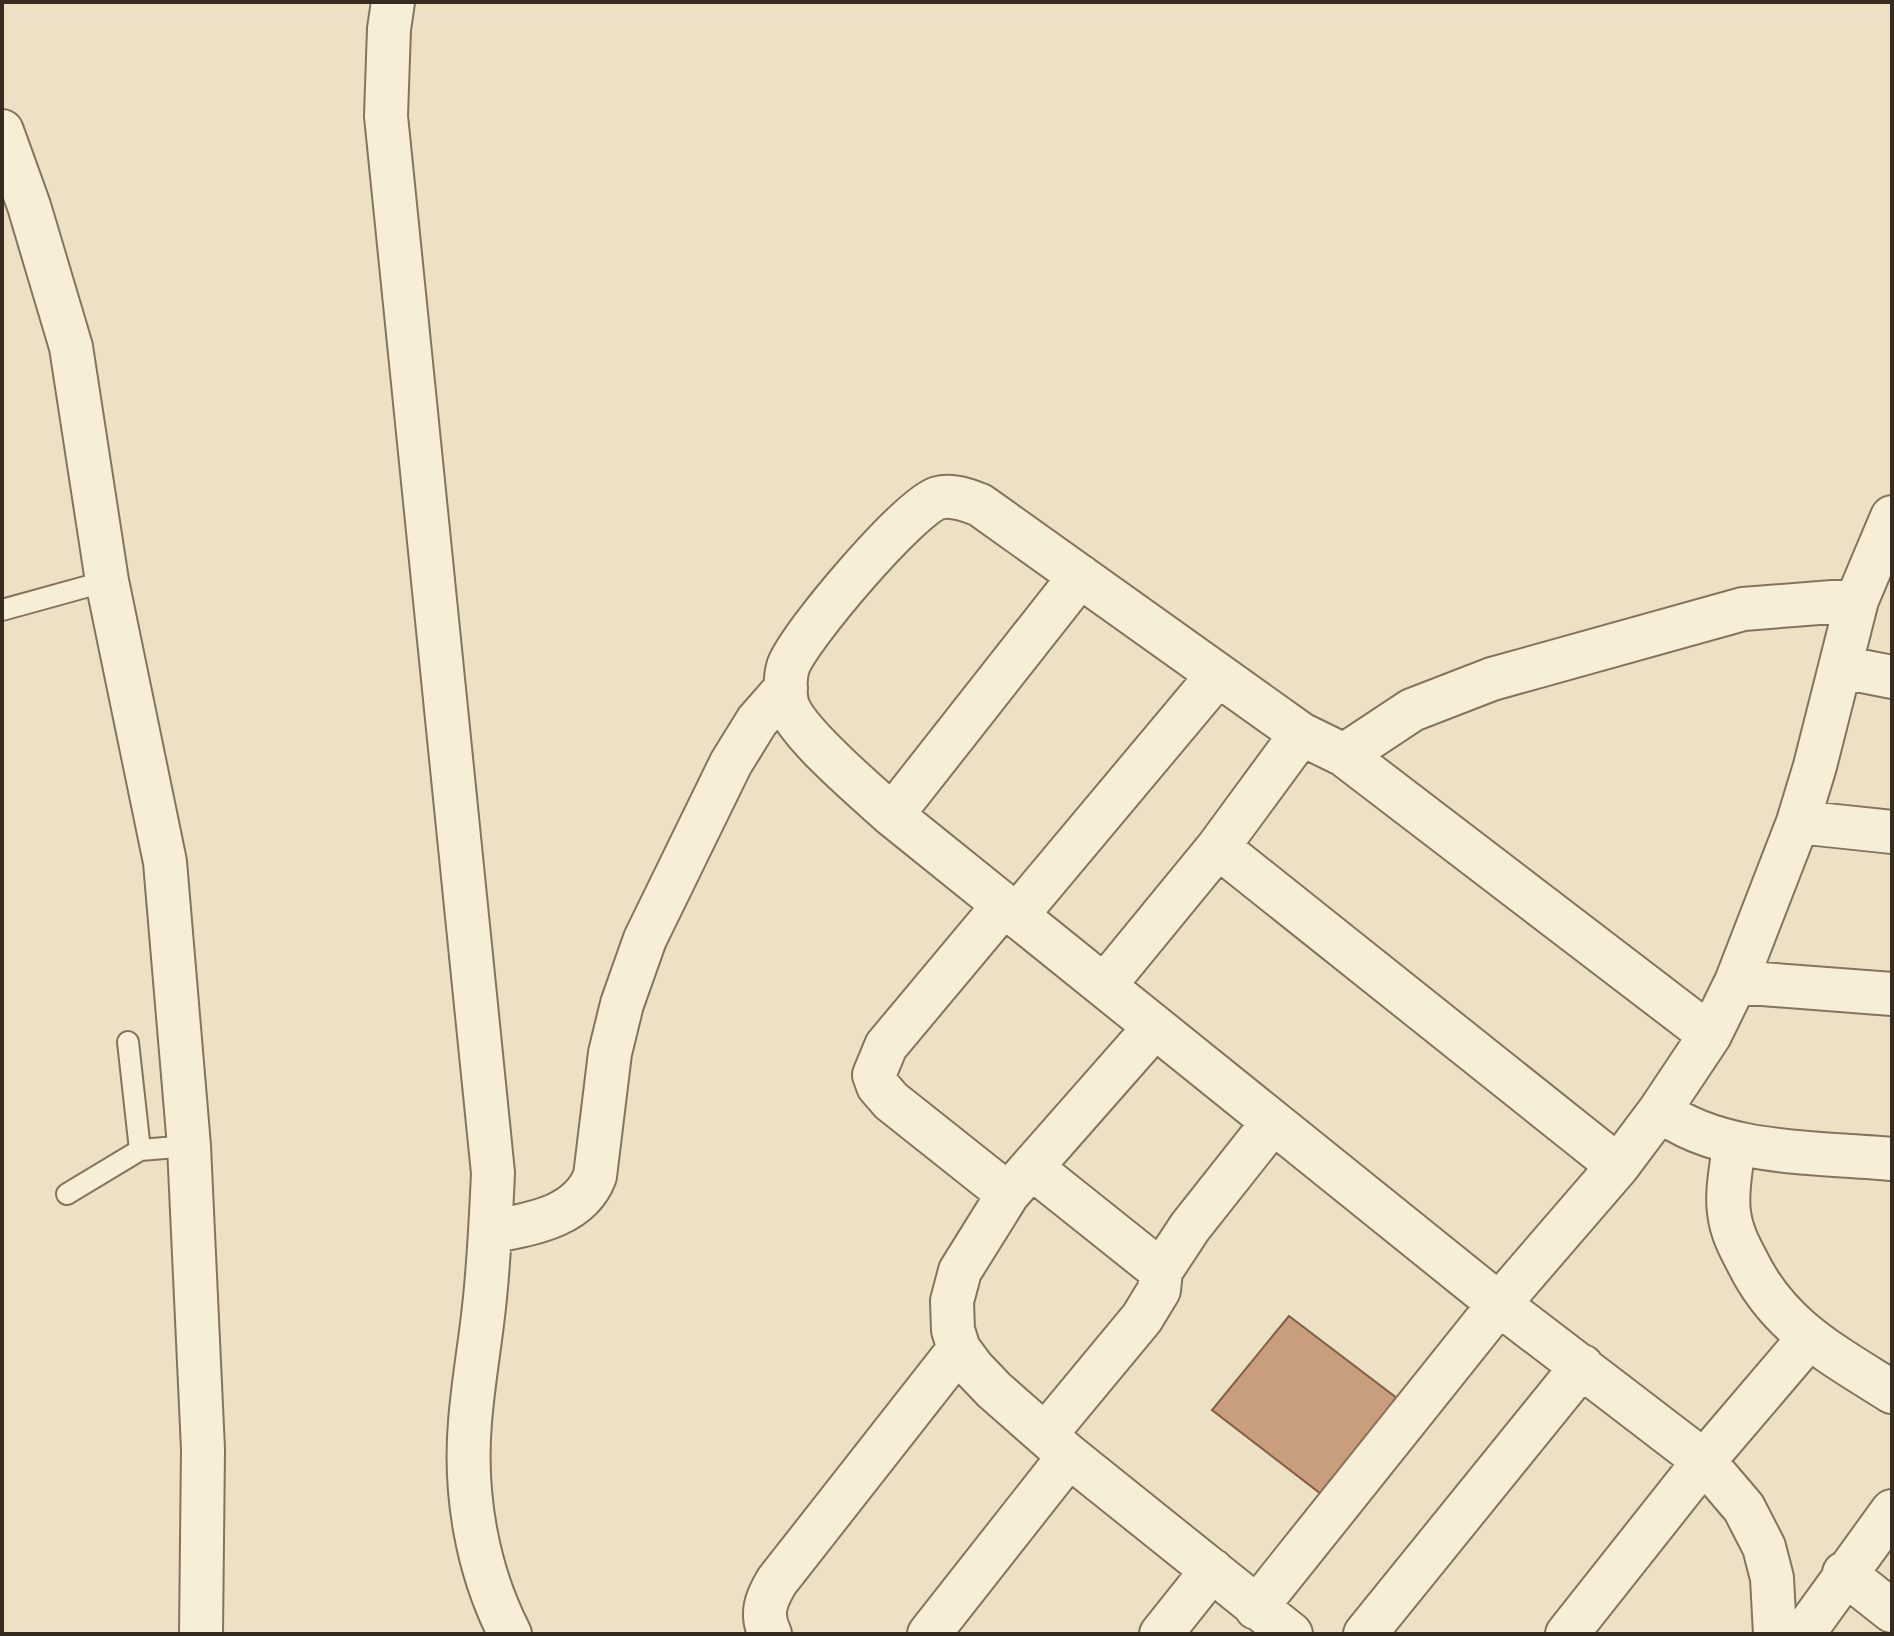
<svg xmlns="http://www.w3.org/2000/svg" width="1894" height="1636" font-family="'Crimson Pro',serif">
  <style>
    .building { fill: #c89e7d; stroke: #835e43; stroke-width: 2 }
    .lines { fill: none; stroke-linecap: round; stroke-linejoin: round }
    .service-casing { stroke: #86735c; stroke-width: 24 }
    .minor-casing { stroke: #86735c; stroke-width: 46 }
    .service { stroke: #f7eed8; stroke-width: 20 }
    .minor { stroke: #f7eed8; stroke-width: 42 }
  </style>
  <rect width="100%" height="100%" fill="#ece1c5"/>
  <path class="building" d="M 1289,1316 L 1402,1402 L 1325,1497 L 1212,1410 Z"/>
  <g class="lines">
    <g class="service-casing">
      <path id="service" d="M 2,610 L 107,581
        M 128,1042 L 140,1150
        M 67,1194 L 140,1150 L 189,1146"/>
    </g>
    <g class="minor-casing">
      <path id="minor" d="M 393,2 L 389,29 L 386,116 L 493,1173 C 491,1218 489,1263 484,1307 C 480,1345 473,1383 470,1422 C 464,1494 477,1570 510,1634
        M 2,131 L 29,206 L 71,347 L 107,581 L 165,862 L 189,1146 L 203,1449 L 201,1634
        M 1841,667 L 1892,677
        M 1344,755 L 1710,1035
        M 892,815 L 1080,576
        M 1798,822 L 1892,832
        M 1218,847 L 1618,1166
        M 1003,906 L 886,1046 L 874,1075 L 878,1086 L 891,1101 L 1008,1194
        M 1016,916 L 1217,676
        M 1736,982 L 1892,994
        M 1104,986 L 1218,847 L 1301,734
        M 1154,1028 L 1008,1194 L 960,1271 L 952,1301 L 953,1330 L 959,1349 L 973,1368 L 994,1390 L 1069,1456 L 1291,1634
        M 1660,1110 C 1719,1156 1819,1152 1892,1159
        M 1734,1144 C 1732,1165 1726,1191 1729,1212 C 1731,1231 1739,1246 1748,1263 C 1780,1328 1834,1355 1892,1392
        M 1032,1168 L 1161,1271
        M 490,1232 C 529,1224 579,1218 595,1176 L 610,1053 L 622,1004 L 645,939 L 731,763 L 757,721 L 786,688
        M 1045,1435 L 1142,1318 L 1159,1290 L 1161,1271 L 1190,1227 L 1273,1122
        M 1844,1573 L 1892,1611
        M 1256,1608 L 1499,1304 L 1618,1166 L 1660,1110 L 1710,1035 L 1736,982 L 1798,822 L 1815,766 L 1857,600 L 1892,517
        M 770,1634 C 760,1614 766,1599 777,1581 L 959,1349
        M 929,1634 L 1069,1456
        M 1161,1634 L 1212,1570
        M 1365,1634 L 1582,1366
        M 1567,1634 L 1704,1461 L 1808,1339
        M 1775,1634 L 1772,1578 L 1764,1547 L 1744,1508 L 1704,1461 L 1499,1304 L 892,815 C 868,793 795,732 787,703 C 785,693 785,677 788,667 C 798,637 910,506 938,498 C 952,494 967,500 980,505 L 1301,734 L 1344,755 L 1412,710 L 1492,679 L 1743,609 L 1857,600
        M 1803,1634 L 1892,1511"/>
    </g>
    <use href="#service" class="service"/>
    <use href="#minor" class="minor"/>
  </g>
  <rect width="1894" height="1636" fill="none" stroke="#372b1f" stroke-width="8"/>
</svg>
